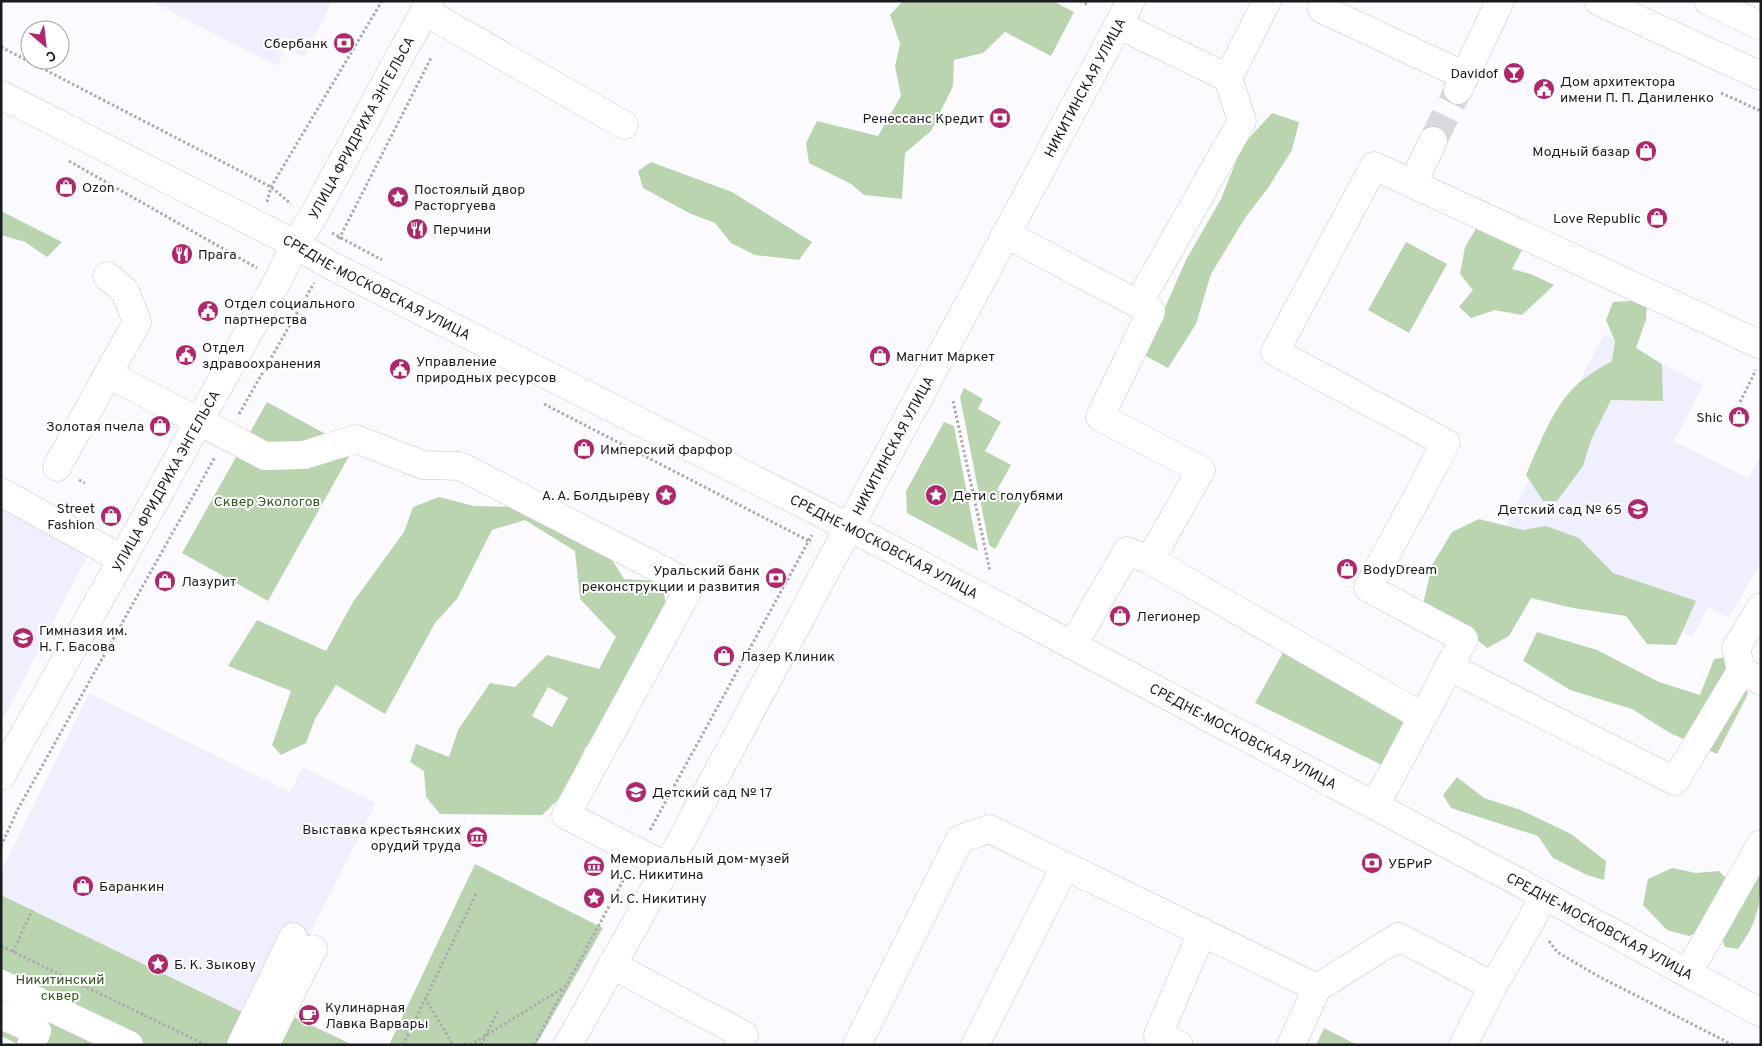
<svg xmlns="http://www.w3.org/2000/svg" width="1762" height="1046" font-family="Overpass,sans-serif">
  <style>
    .built { fill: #f0effd }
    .green { fill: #bad4b0; fill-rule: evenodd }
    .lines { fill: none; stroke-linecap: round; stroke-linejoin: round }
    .minor-tunnel { stroke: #d9d9dd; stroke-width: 28; stroke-dasharray: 28 14; stroke-linecap: butt }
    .minor-casing { stroke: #c5c5ce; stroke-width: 29 }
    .major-casing { stroke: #c5c5ce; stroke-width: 29 }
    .path { stroke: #ababaf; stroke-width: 3; stroke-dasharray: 2.5 2.5; stroke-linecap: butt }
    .minor { stroke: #fff; stroke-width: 28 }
    .major { stroke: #fff; stroke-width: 28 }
    .labels { text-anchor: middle; stroke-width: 4; stroke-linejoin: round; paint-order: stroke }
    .poi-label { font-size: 14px; fill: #1b1b1f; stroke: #fff; text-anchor: start }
    .street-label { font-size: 14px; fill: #1b1b1f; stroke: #fff }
    .park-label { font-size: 14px; fill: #325a20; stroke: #fff }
  </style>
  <rect width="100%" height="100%" fill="#fbfbff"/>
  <path class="built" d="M 150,1 L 333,1 L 304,57 L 286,48 L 277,66 Z
    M 1604,334 L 1703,385 L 1674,441 L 1748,478 L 1761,454 L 1761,562 L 1729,618 L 1708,607 L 1692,637 L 1499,539 Z
    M 1,508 L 89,553 L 1,723 Z
    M 89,693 L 290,792 L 303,767 L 376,803 L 265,1023 L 1,895 L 1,871 Z"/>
  <path class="green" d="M 903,1 L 1053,1 L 1074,12 L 1051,56 L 1005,32 L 983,53 L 954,60 L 953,86 L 931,131 L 905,153 L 902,199 L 864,195 L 851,184 L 809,163 L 806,143 L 817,121 L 878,136 L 901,96 L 895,66 L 900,44 L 890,15 Z
    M 1272,113 L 1299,122 L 1292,150 L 1268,188 L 1245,218 L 1211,274 L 1196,324 L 1168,368 L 1144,355 L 1186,260 L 1221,199 L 1242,146 Z
    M 651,162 L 732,192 L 812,242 L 799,260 L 755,255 L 731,243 L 715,223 L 691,214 L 643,188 L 638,171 Z
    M 1,211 L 62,242 L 47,257 L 25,242 L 1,235 Z
    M 1485,213 L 1523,248 L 1512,269 L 1531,274 L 1554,285 L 1522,315 L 1495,310 L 1471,318 L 1459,307 L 1473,290 L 1460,274 L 1465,247 Z
    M 1406,242 L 1447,264 L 1409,333 L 1368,310 Z
    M 1647,300 L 1646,320 L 1636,348 L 1662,364 L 1663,401 L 1611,400 L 1591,440 L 1583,466 L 1557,501 L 1543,501 L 1526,475 C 1536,452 1552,411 1569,393 C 1581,379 1596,370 1612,361 L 1615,341 L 1606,320 L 1613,302 Z
    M 964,388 L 983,399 L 978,409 L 1001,422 L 985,451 L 1011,465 L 997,490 L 1021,503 L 995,549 L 989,545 L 960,397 Z
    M 267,402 L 353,449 L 268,601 L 182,553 Z
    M 944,422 L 954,426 L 978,551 L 907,513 L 906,491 Z
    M 439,497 L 474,506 L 520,507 L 608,553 L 624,579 L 662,581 L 667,611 L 614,712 L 585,748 L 564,794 L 542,815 L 440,814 L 426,797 L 424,771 L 410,762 L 416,744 L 449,757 L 458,730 L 490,683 L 515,687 L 547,655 L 599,669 L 616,637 L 580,599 L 575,551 L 525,520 L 492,530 L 457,599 L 435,623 L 385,714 L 336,685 L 315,719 L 306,743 L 281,755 L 272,745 L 291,691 L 228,666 L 257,620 L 326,651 L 353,602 L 404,532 L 413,507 ZM 548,687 L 568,698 L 552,727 L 532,716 Z
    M 1479,519 L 1523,530 L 1546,526 L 1579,538 L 1613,573 L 1696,601 L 1676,645 L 1647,644 L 1626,616 L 1573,608 L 1531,598 L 1509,636 L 1487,648 L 1452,619 L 1423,604 L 1432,565 L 1452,532 Z
    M 1537,632 L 1597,650 L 1659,682 L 1700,695 L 1714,659 L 1728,657 L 1748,694 L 1717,754 L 1670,733 L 1632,709 L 1570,690 L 1523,661 Z
    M 1285,649 L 1414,719 L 1384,766 L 1255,703 Z
    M 1457,777 L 1484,798 L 1521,810 L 1571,834 L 1606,861 L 1604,880 L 1587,875 L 1553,858 L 1538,836 L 1451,808 L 1443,795 Z
    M 1761,856 C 1761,897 1762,917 1738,949 L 1725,947 L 1719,932 Z
    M 475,864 L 603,928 L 536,1045 L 389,1045 Z
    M 1672,868 L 1696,873 L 1719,871 L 1728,880 L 1704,929 L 1689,936 L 1667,930 L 1643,905 L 1648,879 Z
    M 1,895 L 265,1023 L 273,1007 L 353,1045 L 20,1045 L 1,1036 Z
    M 1324,1028 L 1357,1045 L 1316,1045 Z"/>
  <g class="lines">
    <path class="minor-tunnel" d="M 1433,141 L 1458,90"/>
    <g class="minor-casing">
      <g id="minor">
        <path d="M 1322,9 L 1465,76"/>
        <path d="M 424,11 L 624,125"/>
        <path d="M 1119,25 L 1228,78 L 1267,1"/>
        <path d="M 1458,90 L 1500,1"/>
        <path id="s1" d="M 1,95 L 295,244 L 330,265 L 878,542 L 1543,895 L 1761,1013"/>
        <path d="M 1413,183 L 1433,141"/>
        <path d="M 1006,234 L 1138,304 L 1242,121 L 1228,78"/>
        <path d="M 107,276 L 125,291 L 137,322 L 108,374 L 265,456 L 304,455 L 356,439 L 423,465 L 460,466 L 691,585 L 566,815 L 667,867"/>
        <path d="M 57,467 L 108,374"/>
        <path d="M 1,492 L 122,559"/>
        <path d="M 1150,560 L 1423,717"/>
        <path d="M 1761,607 L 1736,648 L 1741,671 L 1761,681"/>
        <path d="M 1073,645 L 1127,551 L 1150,560 L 1201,470 L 1100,417 L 1151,312 L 1138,304"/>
        <path d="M 1449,667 L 1675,781 L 1741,671"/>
        <path id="s2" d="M 1,776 L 279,278 L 295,244 L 311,220 L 430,1"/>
        <path d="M 1375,806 L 1464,639 L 1368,588 L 1446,443 L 1275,352 L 1374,166 L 1761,345"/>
        <path d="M 612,965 L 744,1035 L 739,1045"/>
        <path d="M 1688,973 L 1761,844"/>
        <path d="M 1,984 L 129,1045"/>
        <path d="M 1,1015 L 37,1031 L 31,1045"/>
        <path d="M 241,1045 L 293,937"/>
        <path d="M 265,1045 L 313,949"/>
        <path id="s3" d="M 568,1045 L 667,867 L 1131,1"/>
        <path d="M 857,1045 L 960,839 L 989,829 L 1317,988 L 1398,937 L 1493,986"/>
        <path d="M 975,1045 L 1065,866"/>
        <path d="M 1179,1045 L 1158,1035 L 1202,932"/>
        <path d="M 1291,1045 L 1317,988"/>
        <path d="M 1463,1045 L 1493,986 L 1532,919 L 1543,895"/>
      </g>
    </g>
    <g class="major-casing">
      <path id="major" d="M 1598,1 L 1761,76
        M 1708,1 L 1761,26"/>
    </g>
    <path class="path" d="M 1080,1 L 1089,5
      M 1,47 L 271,187 L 291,204
      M 1721,93 L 1761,111
      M 69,161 L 257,268
      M 267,202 L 271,187 L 382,1
      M 332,233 L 382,260
      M 339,239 L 431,58
      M 953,401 L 990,571
      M 1740,402 L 1756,370
      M 544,404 L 811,542
      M 239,414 L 314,283
      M 79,480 L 85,483
      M 650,830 L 812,535
      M 1,846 L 18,809 L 215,457
      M 1549,941 L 1557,952 L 1596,975 L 1733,1045
      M 1,946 L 206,1045
      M 13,952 L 32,910
      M 425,998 L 453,1045
      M 403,1045 L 477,892
      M 470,1045 L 563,988
      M 481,1045 L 499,1009
      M 534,1045 L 626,875"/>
    <use href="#minor" class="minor"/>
    <use href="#major" class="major"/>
  </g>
  <defs>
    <g id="bank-disc" transform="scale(1.125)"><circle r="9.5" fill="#ae286d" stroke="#fff"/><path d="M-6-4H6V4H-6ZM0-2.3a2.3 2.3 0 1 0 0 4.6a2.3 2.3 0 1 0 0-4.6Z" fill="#fff"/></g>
    <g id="bar-disc" transform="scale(1.125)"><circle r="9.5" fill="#ae286d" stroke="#fff"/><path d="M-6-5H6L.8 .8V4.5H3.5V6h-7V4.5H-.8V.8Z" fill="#fff"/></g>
    <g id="civic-disc" transform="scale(1.125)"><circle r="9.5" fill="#ae286d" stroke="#fff"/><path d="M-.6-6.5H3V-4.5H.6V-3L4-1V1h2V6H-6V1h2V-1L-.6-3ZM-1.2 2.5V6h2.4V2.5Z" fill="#fff"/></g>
    <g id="shop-disc" transform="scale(1.125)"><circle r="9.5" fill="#ae286d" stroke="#fff"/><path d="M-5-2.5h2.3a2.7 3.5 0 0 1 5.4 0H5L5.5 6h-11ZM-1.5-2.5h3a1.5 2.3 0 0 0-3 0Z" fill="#fff"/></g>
    <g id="sight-disc" transform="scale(1.125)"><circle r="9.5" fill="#ae286d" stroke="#fff"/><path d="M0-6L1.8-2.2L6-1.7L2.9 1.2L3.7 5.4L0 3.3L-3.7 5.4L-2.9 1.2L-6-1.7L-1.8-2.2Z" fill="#fff"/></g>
    <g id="restaurant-disc" transform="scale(1.125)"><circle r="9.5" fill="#ae286d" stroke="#fff"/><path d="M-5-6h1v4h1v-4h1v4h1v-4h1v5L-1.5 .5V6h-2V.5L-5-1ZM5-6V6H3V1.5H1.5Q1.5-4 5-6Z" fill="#fff"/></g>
    <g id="school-disc" transform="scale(1.125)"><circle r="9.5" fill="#ae286d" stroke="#fff"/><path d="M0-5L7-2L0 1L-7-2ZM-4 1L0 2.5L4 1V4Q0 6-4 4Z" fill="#fff"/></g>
    <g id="museum-disc" transform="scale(1.125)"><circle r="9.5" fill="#ae286d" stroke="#fff"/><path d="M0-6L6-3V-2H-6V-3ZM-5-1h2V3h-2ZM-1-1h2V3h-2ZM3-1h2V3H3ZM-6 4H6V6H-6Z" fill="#fff"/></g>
    <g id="cafe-disc" transform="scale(1.125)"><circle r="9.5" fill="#ae286d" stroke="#fff"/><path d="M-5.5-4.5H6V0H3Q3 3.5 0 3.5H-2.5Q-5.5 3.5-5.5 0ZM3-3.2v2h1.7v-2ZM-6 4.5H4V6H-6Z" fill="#fff"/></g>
  </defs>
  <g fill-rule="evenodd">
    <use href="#bank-disc" x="344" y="43"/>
    <use href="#bar-disc" x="1514" y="73"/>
    <use href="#civic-disc" x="1544" y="89"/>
    <use href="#bank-disc" x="1000" y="118"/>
    <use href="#shop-disc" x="1646" y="151"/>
    <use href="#shop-disc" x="66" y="187"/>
    <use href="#sight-disc" x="398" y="197"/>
    <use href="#shop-disc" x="1657" y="218"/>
    <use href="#restaurant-disc" x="417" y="229"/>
    <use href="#restaurant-disc" x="182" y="254"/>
    <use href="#civic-disc" x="208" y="311"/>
    <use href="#civic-disc" x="186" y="355"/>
    <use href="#shop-disc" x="880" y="356"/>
    <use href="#civic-disc" x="400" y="369"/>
    <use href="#shop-disc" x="1739" y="417"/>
    <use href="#shop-disc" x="160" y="426"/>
    <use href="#shop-disc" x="584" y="449"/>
    <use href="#sight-disc" x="666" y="495"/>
    <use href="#sight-disc" x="936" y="495"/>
    <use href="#school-disc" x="1638" y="509"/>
    <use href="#shop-disc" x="111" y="516"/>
    <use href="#shop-disc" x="1347" y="569"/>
    <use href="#bank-disc" x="776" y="578"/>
    <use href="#shop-disc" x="165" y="581"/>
    <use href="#shop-disc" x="1120" y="616"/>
    <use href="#school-disc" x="23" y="638"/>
    <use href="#shop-disc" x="724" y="656"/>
    <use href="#school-disc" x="636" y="792"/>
    <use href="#museum-disc" x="477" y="837"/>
    <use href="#bank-disc" x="1372" y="863"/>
    <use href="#museum-disc" x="594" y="866"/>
    <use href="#shop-disc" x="83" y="886"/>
    <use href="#sight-disc" x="594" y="898"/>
    <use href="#sight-disc" x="158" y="964"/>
    <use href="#cafe-disc" x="309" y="1015"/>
  </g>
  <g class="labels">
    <g class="poi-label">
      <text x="328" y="48" text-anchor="end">Сбербанк</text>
      <text x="1498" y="78" text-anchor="end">Davidof</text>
      <text x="1560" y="86">Дом архитектора<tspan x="1560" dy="16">имени П. П. Даниленко</tspan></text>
      <text x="984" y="123" text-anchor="end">Ренессанс Кредит</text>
      <text x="1630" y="156" text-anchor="end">Модный базар</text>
      <text x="82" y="192">Ozon</text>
      <text x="414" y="194">Постоялый двор<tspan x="414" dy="16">Расторгуева</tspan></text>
      <text x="1641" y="223" text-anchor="end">Love Republic</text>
      <text x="433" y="234">Перчини</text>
      <text x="198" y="259">Прага</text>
      <text x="224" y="308">Отдел социального<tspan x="224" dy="16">партнерства</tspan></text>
      <text x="202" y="352">Отдел<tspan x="202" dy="16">здравоохранения</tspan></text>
      <text x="896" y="361">Магнит Маркет</text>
      <text x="416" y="366">Управление<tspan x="416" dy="16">природных ресурсов</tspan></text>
      <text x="1723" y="422" text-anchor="end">Shic</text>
      <text x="144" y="431" text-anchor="end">Золотая пчела</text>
      <text x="600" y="454">Имперский фарфор</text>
      <text x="650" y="500" text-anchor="end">А. А. Болдыреву</text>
      <text x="952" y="500">Дети с голубями</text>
      <text x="95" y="513" text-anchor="end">Street<tspan x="95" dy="16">Fashion</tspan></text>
      <text x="1622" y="514" text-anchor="end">Детский сад № 65</text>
      <text x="1363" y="574">BodyDream</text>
      <text x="760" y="575" text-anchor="end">Уральский банк<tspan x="760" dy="16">реконструкции и развития</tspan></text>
      <text x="181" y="586">Лазурит</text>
      <text x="1136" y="621">Легионер</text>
      <text x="39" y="635">Гимназия им.<tspan x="39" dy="16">Н. Г. Басова</tspan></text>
      <text x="740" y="661">Лазер Клиник</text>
      <text x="652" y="797">Детский сад № 17</text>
      <text x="461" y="834" text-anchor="end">Выставка крестьянских<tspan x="461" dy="16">орудий труда</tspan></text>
      <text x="610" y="863">Мемориальный дом-музей<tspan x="610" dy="16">И.С. Никитина</tspan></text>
      <text x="1388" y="868">УБРиР</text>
      <text x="99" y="891">Баранкин</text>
      <text x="610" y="903">И. С. Никитину</text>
      <text x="174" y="969">Б. К. Зыкову</text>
      <text x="325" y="1012">Кулинарная<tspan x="325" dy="16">Лавка Варвары</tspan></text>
    </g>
    <g class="street-label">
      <text dy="5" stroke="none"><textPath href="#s3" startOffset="1088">НИКИТИНСКАЯ УЛИЦА</textPath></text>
      <text dy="5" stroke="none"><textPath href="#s2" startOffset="742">УЛИЦА ФРИДРИХА ЭНГЕЛЬСА</textPath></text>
      <text dy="5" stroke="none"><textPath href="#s1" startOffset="422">СРЕДНЕ-МОСКОВСКАЯ УЛИЦА</textPath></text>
      <text dy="5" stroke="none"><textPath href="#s3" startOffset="682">НИКИТИНСКАЯ УЛИЦА</textPath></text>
      <text dy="5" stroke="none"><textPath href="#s2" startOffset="338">УЛИЦА ФРИДРИХА ЭНГЕЛЬСА</textPath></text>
      <text dy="5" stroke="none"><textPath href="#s1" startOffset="992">СРЕДНЕ-МОСКОВСКАЯ УЛИЦА</textPath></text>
      <text dy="5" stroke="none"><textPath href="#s1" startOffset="1398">СРЕДНЕ-МОСКОВСКАЯ УЛИЦА</textPath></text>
      <text dy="5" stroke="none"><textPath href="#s1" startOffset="1802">СРЕДНЕ-МОСКОВСКАЯ УЛИЦА</textPath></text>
    </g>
    <g class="park-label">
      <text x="267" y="506">Сквер Экологов</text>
      <text x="60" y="984">Никитинский<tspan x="60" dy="16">сквер</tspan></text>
    </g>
  </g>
  <rect width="1762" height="1046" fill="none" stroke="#1b1b1f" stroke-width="5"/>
  <g transform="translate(45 45) rotate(152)"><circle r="24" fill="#ffffff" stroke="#a4a4a5"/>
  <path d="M0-4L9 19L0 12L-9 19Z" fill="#ae286d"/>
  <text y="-8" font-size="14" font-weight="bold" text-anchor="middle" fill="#1b1b1f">С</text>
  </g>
</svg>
